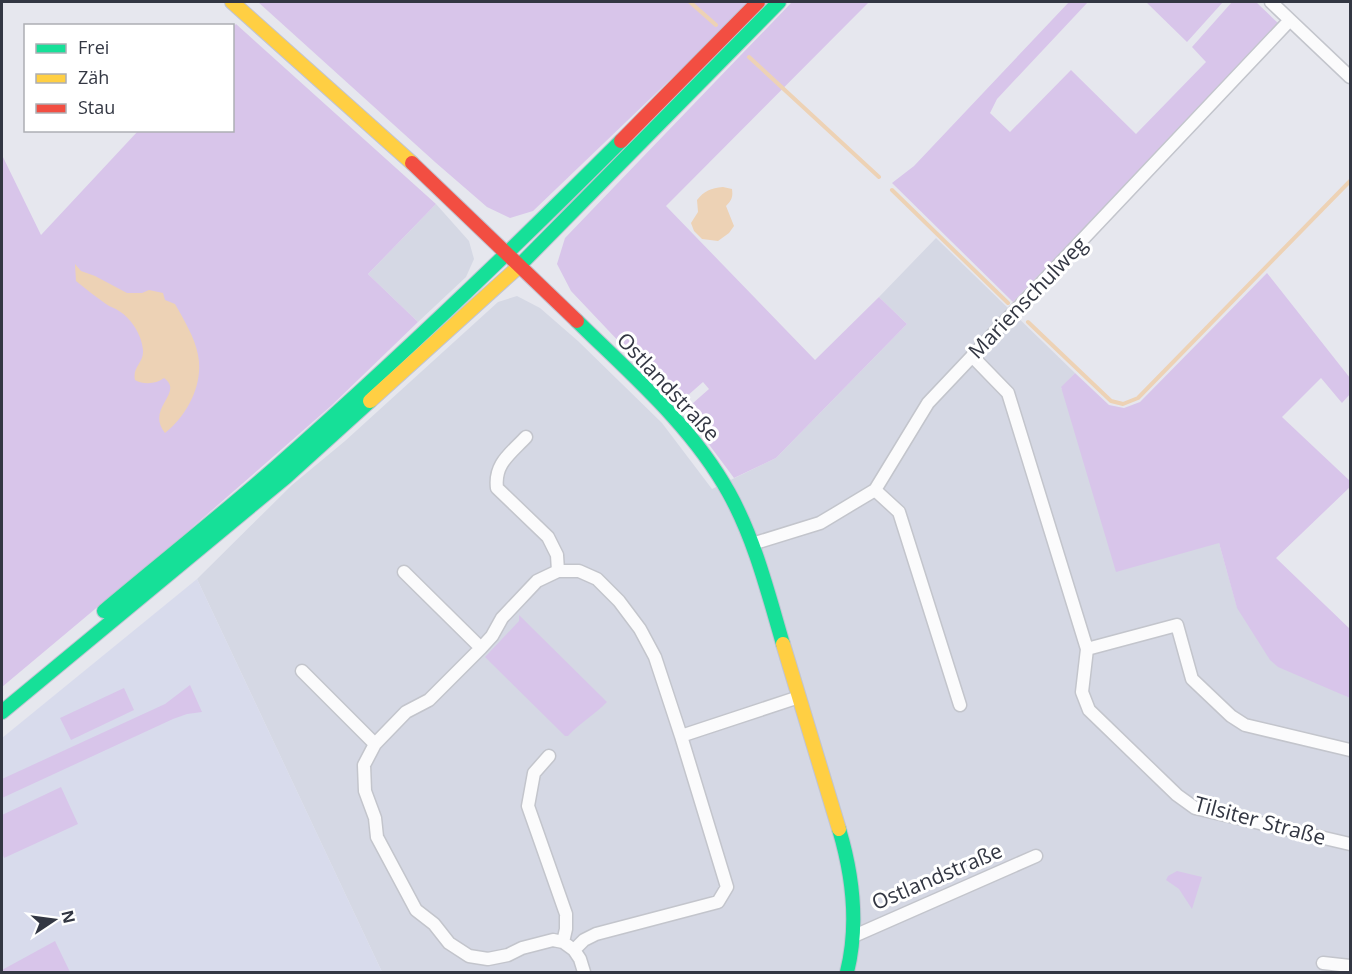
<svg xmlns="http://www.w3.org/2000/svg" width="1352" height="974" font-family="'Open Sans',sans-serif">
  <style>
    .residential { fill: #d5d8e4 }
    .education { fill: #d8dbec }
    .green { fill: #d8c5ea }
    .water { fill: #edd2b5 }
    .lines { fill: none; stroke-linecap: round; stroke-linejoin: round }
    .stream { stroke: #edd2b5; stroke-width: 4 }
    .street-casing { stroke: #c3c5cc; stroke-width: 15 }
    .fast-casing { stroke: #c1c4d2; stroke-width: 16 }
    .slow-casing { stroke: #c1c4d2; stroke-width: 16 }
    .jam-casing { stroke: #c1c4d2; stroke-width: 16 }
    .street { stroke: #fbfbfc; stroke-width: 12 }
    .fast { stroke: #16e098; stroke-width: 14 }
    .slow { stroke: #ffcf43; stroke-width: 14 }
    .jam { stroke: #f24e42; stroke-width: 14 }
    .labels { text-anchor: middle; stroke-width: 6; stroke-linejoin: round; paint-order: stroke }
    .street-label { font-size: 21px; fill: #333743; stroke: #fff }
  </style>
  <rect width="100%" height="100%" fill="#e6e7ee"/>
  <path class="residential" d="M 436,204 L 469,241 L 474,259 L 466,277 L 418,322 L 368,274 Z
    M 936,238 L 1075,373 L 1061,388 L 1219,543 L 1237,607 L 1342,694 L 1350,698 L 1350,972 L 382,972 L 197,579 L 292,485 L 345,441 L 498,302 L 517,296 L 540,308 L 578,341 L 662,423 L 712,489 L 776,458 L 907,324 L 879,297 Z"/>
  <path class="education" d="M 197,579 L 382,972 L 2,972 L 2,738 Z"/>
  <path class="green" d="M 258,2 L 748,2 L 697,54 L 533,211 L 510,218 L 487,207 L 435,162 Z
    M 792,2 L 869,2 L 666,206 L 815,360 L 879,297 L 907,324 L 776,458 L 734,478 L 684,411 L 709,389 L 703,382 L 678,404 L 571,291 L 557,264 L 565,238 Z
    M 1069,2 L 1088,2 L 997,99 L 990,113 L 1010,132 L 1071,70 L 1136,134 L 1206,62 L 1192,47 L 1232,2 L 1256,2 L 1279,24 L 1013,302 L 892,183 L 914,166 Z
    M 1146,2 L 1223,2 L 1187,42 Z
    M 236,24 L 436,204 L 368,274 L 418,322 L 331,406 L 187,532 L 2,687 L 2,155 L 41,235 L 138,131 L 232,130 L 232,28 Z
    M 1267,273 L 1350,378 L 1350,394 L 1342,403 L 1321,378 L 1282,417 L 1350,481 L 1350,487 L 1276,558 L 1350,629 L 1350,698 L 1278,667 L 1270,660 L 1237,608 L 1219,543 L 1116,572 L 1061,387 L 1075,373 L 1109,405 L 1124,408 L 1140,402 Z
    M 519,615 L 607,702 C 594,715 580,723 568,736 L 565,736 L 485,657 L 519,621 Z
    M 190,685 L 202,712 L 187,714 L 173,719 L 2,798 L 2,779 L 165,704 Z
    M 124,688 L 134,710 L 71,740 L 60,718 Z
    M 61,787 L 78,824 L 4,858 L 2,852 L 2,815 Z
    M 1177,871 L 1202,877 L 1192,909 L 1179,889 L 1166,880 L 1168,876 Z
    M 55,941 L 70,972 L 2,972 L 2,970 Z"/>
  <path class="water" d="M 723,187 L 732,189 C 733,197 732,200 726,206 L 734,226 L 729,233 L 718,241 L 702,239 L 694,231 L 691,223 L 698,212 L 697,200 C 704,191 711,188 723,187 Z
    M 75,264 L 81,271 L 95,276 L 127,293 L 142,293 L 149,290 L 163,293 L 165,300 L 175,304 C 184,320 195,338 198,355 C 204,384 187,416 165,433 C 145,408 185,393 164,378 C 156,384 144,385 135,380 C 132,367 144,363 143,350 C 142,335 131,318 119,311 C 115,308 110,307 106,304 C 96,297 86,289 76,281 Z"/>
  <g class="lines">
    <path class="stream" d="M 690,2 L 716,25
      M 749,57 L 879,177
      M 892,190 L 1008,303
      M 1028,322 L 1111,401 L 1123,404 L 1138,398 L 1350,181"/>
    <g class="street-casing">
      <path id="street" d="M 1271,2 L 1350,77
        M 972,356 L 1008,393 L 1087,649 L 1082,692 L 1089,710 L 1177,795 L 1195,808 L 1350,844
        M 526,437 C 510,454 494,464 497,488 L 548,537 L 557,555 L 558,571
        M 875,490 L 899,512 L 960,705
        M 752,544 L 820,523 L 875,490 L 928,403 L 1290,20
        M 404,572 L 481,648
        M 1087,649 L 1177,625 L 1192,679 L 1231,716 L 1245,725 L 1350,750
        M 302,671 L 375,744
        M 681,736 L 799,697
        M 549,756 L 534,773 L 528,806 L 566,914 L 566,929 L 563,942
        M 854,936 L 1036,856
        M 574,950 L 584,940 L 596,934 L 718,902 L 727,887 L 681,736 L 655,657 L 640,629 L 619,601 L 597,579 L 579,571 L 558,571 L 537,581 L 502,618 L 492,636 L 481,648 L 429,700 L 406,712 L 375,744 L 364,765 L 365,791 L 375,818 L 377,837 L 416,910 L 434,924 L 449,943 L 469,956 L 488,959 L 508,955 L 522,948 L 553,940 L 563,942 L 574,950 L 580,959 L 584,972
        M 1323,963 L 1350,966"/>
    </g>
    <g class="fast-casing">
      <path id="fast" d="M 516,269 L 779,2
        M 577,321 C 631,374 692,426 729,493 C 755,540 768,593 783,644
        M 104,611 C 161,563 219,517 275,468 C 394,363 509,253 621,141
        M 2,712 L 286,477 L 370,401
        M 839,829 C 853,876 859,924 847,972"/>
    </g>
    <g class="slow-casing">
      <path id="slow" d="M 232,2 L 412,163
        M 370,401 L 516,269
        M 783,644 L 839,829"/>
    </g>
    <g class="jam-casing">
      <path id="jam" d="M 621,141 L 758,2
        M 412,163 L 577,321"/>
    </g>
    <use href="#street" class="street"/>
    <use href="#fast" class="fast"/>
    <use href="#slow" class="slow"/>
    <use href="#jam" class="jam"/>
  </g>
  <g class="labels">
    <g class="street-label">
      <text transform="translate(1028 298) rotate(-46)" y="7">Marienschulweg</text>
      <text transform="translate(668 387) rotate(47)" y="7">Ostlandstraße</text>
      <text transform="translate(1260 821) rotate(15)" y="7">Tilsiter Straße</text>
      <text transform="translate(937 877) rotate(-23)" y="7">Ostlandstraße</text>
    </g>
  </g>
  <rect width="1352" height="974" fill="none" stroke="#333743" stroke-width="6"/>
  <rect x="24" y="24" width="210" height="108" fill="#ffffff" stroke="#adafb4" stroke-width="1.5"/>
  <rect x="36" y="44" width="30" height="9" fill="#16e098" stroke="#adafb4" stroke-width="1.5"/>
  <text x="78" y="54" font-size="18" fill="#333743">Frei</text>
  <rect x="36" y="74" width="30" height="9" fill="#ffcf43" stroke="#adafb4" stroke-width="1.5"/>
  <text x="78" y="84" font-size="18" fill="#333743">Zäh</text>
  <rect x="36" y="104" width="30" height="9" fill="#f24e42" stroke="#adafb4" stroke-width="1.5"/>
  <text x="78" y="114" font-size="18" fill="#333743">Stau</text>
  <g transform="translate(54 920) rotate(77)" stroke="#ffffff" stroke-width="4.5" paint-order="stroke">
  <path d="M0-4.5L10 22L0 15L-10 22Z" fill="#333743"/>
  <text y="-9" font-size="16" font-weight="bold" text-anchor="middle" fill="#333743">N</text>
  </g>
</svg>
